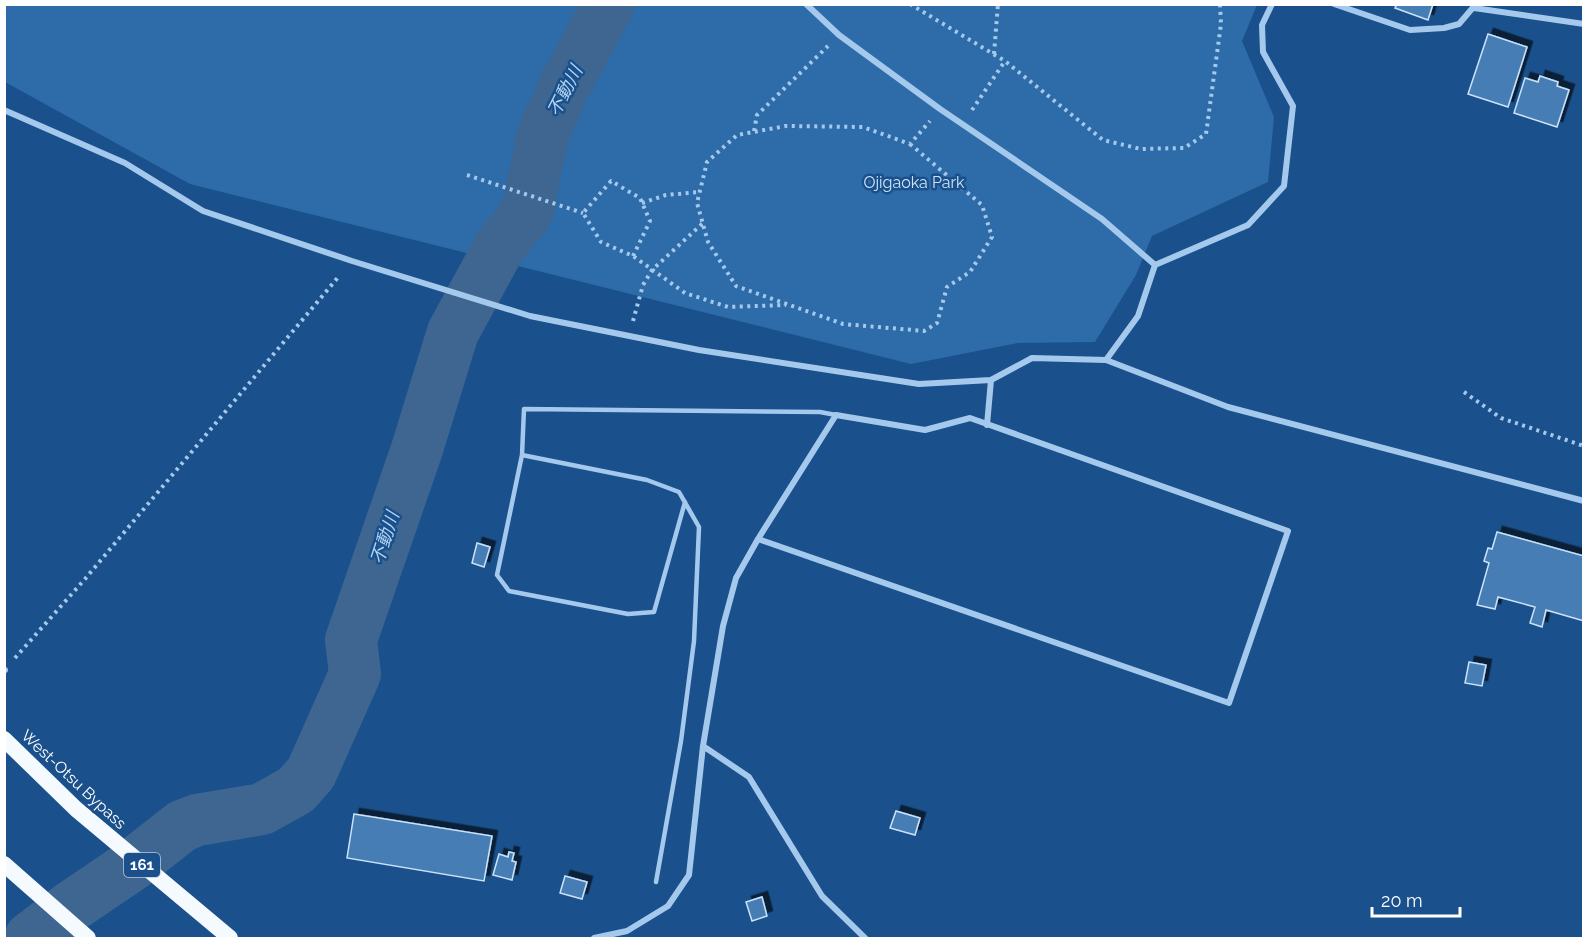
<svg xmlns="http://www.w3.org/2000/svg" width="1588" height="943" font-family="Raleway,'Noto Sans JP',sans-serif">
  <style>
    .green { fill: #2d6ba9 }
    .lines { fill: none; stroke-linecap: round; stroke-linejoin: round }
    .river { stroke: #3e6690; stroke-width: 52 }
    .building { fill: #477db5; stroke: #cbe2f9; stroke-width: 1.5; filter: url(#shadow) }
    .path { stroke: #a5c9ed; stroke-width: 4; stroke-dasharray: 3 4.5; stroke-linecap: butt }
    .service { stroke: #a5c9ed; stroke-width: 4.5 }
    .minor { stroke: #a5c9ed; stroke-width: 6 }
    .trunk { stroke: #f5faff; stroke-width: 16 }
    .labels { text-anchor: middle; stroke-width: 5; stroke-linejoin: round; paint-order: stroke }
    .shield { fill: #1a508b; stroke: #bacadc; stroke-width: 1.5 }
    .shield-label { font-size: 15px; font-weight: bold; fill: #fff }
    .park-label { font-size: 16px; fill: #cbe2f9; stroke: #1a508b }
    .street-label { font-size: 16px; fill: #fff; stroke: #1a508b }
    .water-label { font-size: 18px; font-style: italic; fill: #b1d3f4; stroke: #1a508b }
  </style>
  <defs>
    <filter id="shadow"><feDropShadow dx="5.5" dy="-5.5" stdDeviation="0" flood-color="#0009"/></filter>
  </defs>
  <rect width="100%" height="100%" fill="#1a508b"/>
  <path class="green" d="M 4,5 L 1257,5 L 1242,41 L 1274,117 L 1268,182 L 1152,236 L 1136,275 L 1095,342 L 1018,343 L 911,364 L 190,184 L 5,82 Z"/>
  <g class="lines">
    <path class="river" d="M 30,938 L 72,906 L 131,866 L 182,826 L 197,820 L 262,809 L 296,790 L 311,773 L 355,674 L 351,640 L 417,449 L 453,332 L 500,246 L 528,211 L 542,137 L 564,87 L 609,4"/>
  </g>
  <path class="building" d="M 1392,4 L 1433,4 L 1428,20 L 1395,8 L 1396,6 Z
    M 1488,34 L 1527,47 L 1508,107 L 1468,94 Z
    M 1540,76 L 1558,82 L 1557,86 L 1569,90 L 1557,127 L 1514,113 L 1525,78 L 1538,82 Z
    M 1497,532 L 1584,556 L 1584,621 L 1546,610 L 1542,627 L 1530,623 L 1535,607 L 1498,597 L 1495,609 L 1477,605 L 1489,563 L 1484,561 L 1488,548 L 1492,549 Z
    M 477,543 L 490,547 L 484,567 L 472,563 Z
    M 1469,662 L 1486,665 L 1482,686 L 1465,683 Z
    M 896,811 L 920,818 L 915,835 L 890,828 Z
    M 354,814 L 492,836 L 484,881 L 347,858 Z
    M 509,852 L 514,853 L 512,861 L 516,862 L 512,880 L 493,875 L 499,854 L 508,857 Z
    M 565,876 L 587,882 L 582,899 L 560,893 Z
    M 762,897 L 767,916 L 752,921 L 746,902 Z"/>
  <g class="lines">
    <path class="path" d="M 910,4 L 1005,61 L 1103,140 L 1141,149 L 1184,148 L 1206,134 L 1221,24 L 1220,4
      M 994,54 L 998,4
      M 972,110 L 1005,61
      M 754,131 L 757,115 L 828,46
      M 910,144 L 982,205 L 992,237 L 970,272 L 947,287 L 937,323 L 924,331 L 843,324 L 736,286 L 708,242 L 697,203 L 707,162 L 737,135 L 786,126 L 863,127 L 910,144 L 930,121
      M 467,175 L 583,213
      M 642,203 L 666,195 L 700,192
      M 633,256 L 650,221 L 640,198 L 611,181 L 583,213 L 601,242 L 633,256 L 685,293 L 728,307 L 786,305
      M 633,321 L 643,285 L 652,270 L 703,223
      M 1464,392 L 1501,418 L 1584,446
      M 15,658 L 85,579 L 340,275"/>
    <path class="service" d="M 522,455 L 647,480 L 679,492 L 699,527 L 694,641 L 681,741 L 656,882
      M 685,502 L 654,612 L 628,614 L 509,591 L 497,575 L 522,455 L 524,409 L 820,412 L 836,415"/>
    <path class="minor" d="M 806,4 L 839,35 L 940,109 L 1102,219 L 1155,265
      M 1334,4 L 1410,30 L 1444,28 L 1459,24 L 1476,4
      M 1474,8 L 1584,24
      M 4,110 L 125,163 L 203,211 L 352,261 L 530,316 L 699,350 L 919,384 L 991,380 L 1032,358 L 1106,360 L 1228,407 L 1584,501
      M 1106,360 L 1138,316 L 1155,265 L 1248,225 L 1284,186 L 1293,106 L 1263,52 L 1262,25 L 1272,4
      M 987,425 L 991,380
      M 4,670 L 5,670
      M 703,746 L 749,777 L 822,896 L 865,938
      M 594,938 L 627,931 L 668,906 L 689,875 L 703,746 L 723,626 L 736,578 L 758,539 L 836,415 L 925,430 L 970,418 L 1288,531 L 1229,703 L 758,539"/>
    <path class="trunk" d="M 4,739 L 76,809 L 230,938
      M 4,864 L 88,938"/>
  </g>
  <g class="labels">
    <rect class="shield" x="124" y="853" width="36" height="24" rx="4.5"/>
    <g class="shield-label">
      <text x="142" y="870">161</text>
    </g>
    <g class="park-label">
      <text x="914" y="188">Ojigaoka Park</text>
    </g>
    <g class="street-label">
      <text transform="translate(74 779) rotate(43)" y="6">West-Otsu Bypass</text>
    </g>
    <g class="water-label">
      <text transform="translate(565 91) rotate(-63)" y="6">不動川</text>
      <text transform="translate(385 538) rotate(-72)" y="6">不動川</text>
    </g>
  </g>
  <rect width="1588" height="943" fill="none" stroke="#ffffff" stroke-width="12"/>
  <path d="M1372 907v9h88v-9" fill="none" stroke="#ffffff" stroke-width="3"/>
  <text x="1381" y="907" font-size="18" fill="#ffffff" stroke="#1a508b" stroke-width="4.5" paint-order="stroke">20 m</text>
</svg>
